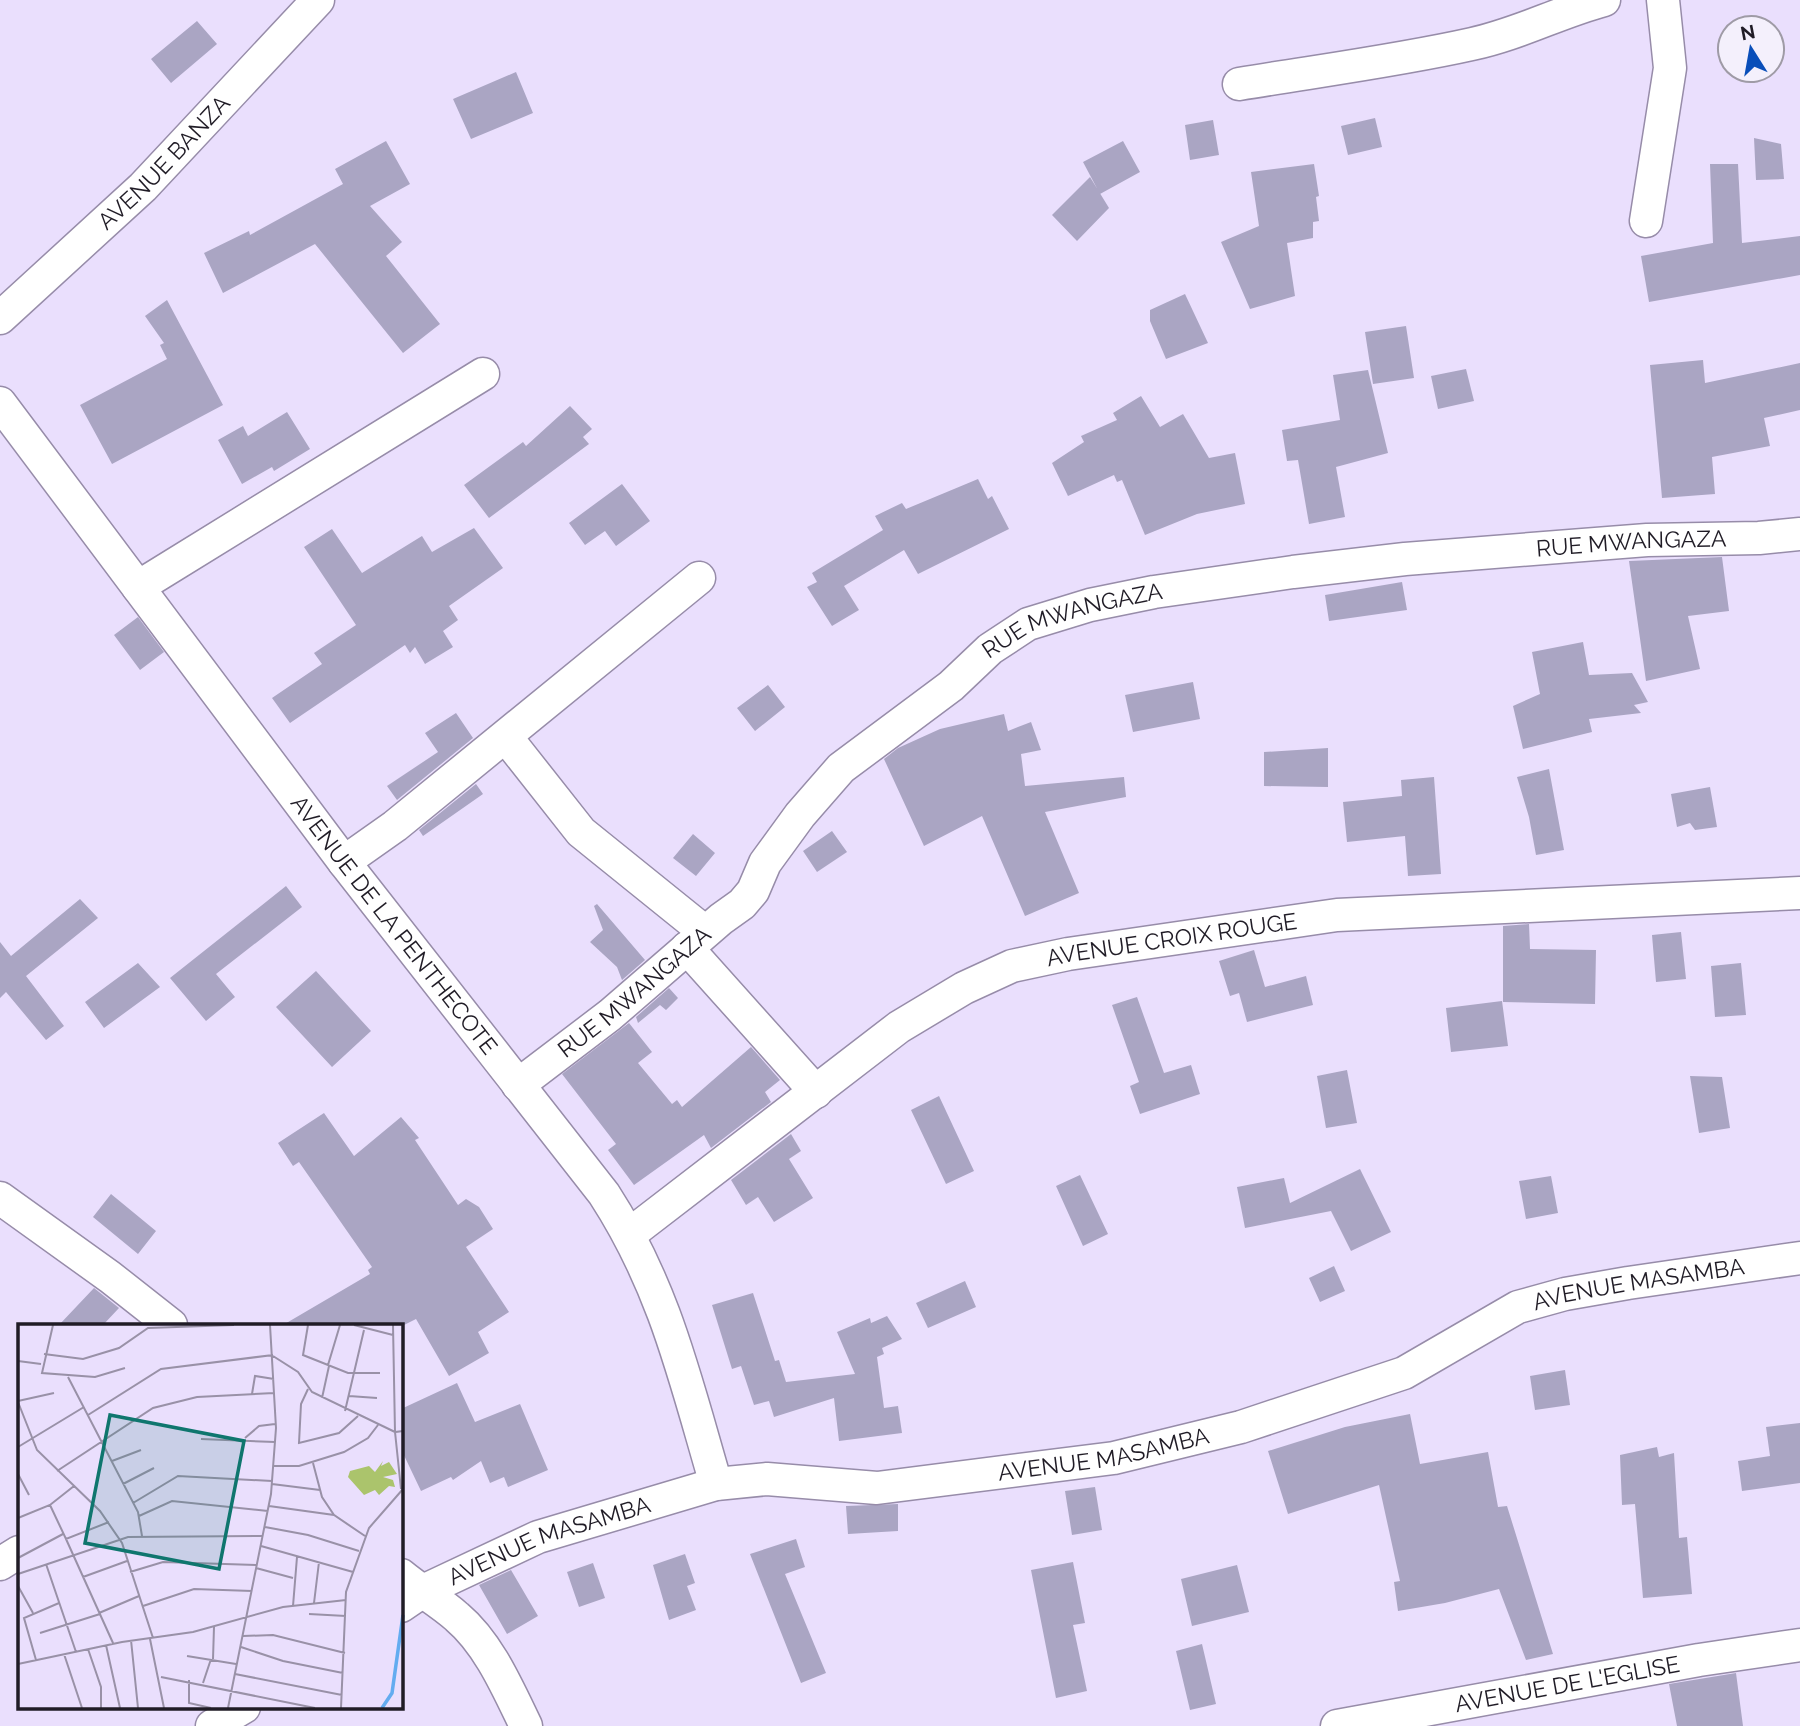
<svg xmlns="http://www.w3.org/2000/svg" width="1800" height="1726" font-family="Raleway,sans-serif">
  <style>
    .building { fill: #aaa5c3 }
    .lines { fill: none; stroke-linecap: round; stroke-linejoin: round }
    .minor-casing { stroke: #978ca9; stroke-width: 35 }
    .minor { stroke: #fff; stroke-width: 32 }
    .labels { text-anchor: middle; stroke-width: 5; stroke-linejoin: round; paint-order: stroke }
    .street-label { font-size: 23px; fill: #201c26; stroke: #f4f0fc }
    .inset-river { fill: none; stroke: #63acf0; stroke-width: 3.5 }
    .inset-road { fill: none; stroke: #9991a7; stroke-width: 2 }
    .view { fill: #0f766e; fill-opacity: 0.15; stroke: #0f766e; stroke-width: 3.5 }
    .inset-edge { fill: none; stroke: #201c26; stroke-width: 3.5 }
  </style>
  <rect width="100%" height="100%" fill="#eadffd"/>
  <path class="building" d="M 197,21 L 217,44 L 171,83 L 151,59 Z
    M 516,72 L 533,113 L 471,139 L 453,99 Z
    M 1375,118 L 1382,147 L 1348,155 L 1341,126 Z
    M 1213,120 L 1219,155 L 1190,160 L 1185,125 Z
    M 1754,138 L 1781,144 L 1784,179 L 1756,180 Z
    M 386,141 L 410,184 L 370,206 L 402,242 L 386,256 L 440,324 L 403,353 L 315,244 L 223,293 L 204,253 L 249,231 L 250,235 L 343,184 L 335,169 Z
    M 1123,141 L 1140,172 L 1100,194 L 1083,162 Z
    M 1314,164 L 1319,196 L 1316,197 L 1319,221 L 1313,222 L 1313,238 L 1287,243 L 1295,296 L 1250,309 L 1221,242 L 1259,226 L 1251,172 Z
    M 1710,164 L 1738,164 L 1742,243 L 1800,236 L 1800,275 L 1649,302 L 1641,256 L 1713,243 Z
    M 1090,177 L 1109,208 L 1077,241 L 1052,215 Z
    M 1185,294 L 1208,343 L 1166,359 L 1150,321 L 1150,310 Z
    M 167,300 L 223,405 L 112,464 L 80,405 L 167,359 L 160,345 L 164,343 L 145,316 Z
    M 1406,326 L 1414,378 L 1373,384 L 1365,332 Z
    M 1703,360 L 1705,383 L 1800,363 L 1800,410 L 1764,418 L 1770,446 L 1712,457 L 1715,494 L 1662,498 L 1650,365 Z
    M 1466,369 L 1474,401 L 1438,409 L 1431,376 Z
    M 1368,370 L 1388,453 L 1336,467 L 1345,517 L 1309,524 L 1298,460 L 1287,461 L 1282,430 L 1340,420 L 1333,375 Z
    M 1141,396 L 1160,427 L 1183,414 L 1209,458 L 1235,453 L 1245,504 L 1197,514 L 1145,535 L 1122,480 L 1117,482 L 1114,475 L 1068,496 L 1052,463 L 1084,442 L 1081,436 L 1117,420 L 1113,413 Z
    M 570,406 L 592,429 L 583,437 L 589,444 L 489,518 L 464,485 L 523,442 L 526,446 Z
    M 287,412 L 310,449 L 274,471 L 272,467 L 242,484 L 218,440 L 243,426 L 248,436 Z
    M 978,479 L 988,499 L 992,496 L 1009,529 L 918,574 L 904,550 L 844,586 L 859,610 L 832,626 L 807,587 L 817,582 L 812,573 L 883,530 L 875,516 L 902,503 L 906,509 Z
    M 622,484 L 650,521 L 616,546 L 605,531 L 585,545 L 569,523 Z
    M 474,528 L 503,568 L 449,606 L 458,620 L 443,631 L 453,647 L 425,664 L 415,647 L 410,653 L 405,645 L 290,723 L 272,698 L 322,664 L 314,653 L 356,625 L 304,547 L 332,529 L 362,573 L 422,536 L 432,552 Z
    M 1722,557 L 1729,611 L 1688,616 L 1700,669 L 1646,681 L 1629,561 Z
    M 1402,582 L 1407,610 L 1329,621 L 1325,595 Z
    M 138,617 L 164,652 L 140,670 L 114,635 Z
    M 1583,642 L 1589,675 L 1632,673 L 1648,702 L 1634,705 L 1641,713 L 1589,719 L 1592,732 L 1523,749 L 1513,706 L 1540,694 L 1532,652 Z
    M 1193,682 L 1200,719 L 1133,732 L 1125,695 Z
    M 768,685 L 785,707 L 755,731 L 737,708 Z
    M 456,713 L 473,738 L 397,800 L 387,786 L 438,752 L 425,733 Z
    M 1004,714 L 1008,731 L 1031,722 L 1041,750 L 1021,754 L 1025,786 L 1124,777 L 1126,797 L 1045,812 L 1079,893 L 1025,916 L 982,816 L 924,846 L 884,759 L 898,748 L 940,729 Z
    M 1328,748 L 1328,787 L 1264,786 L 1264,752 Z
    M 1549,769 L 1564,850 L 1536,855 L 1529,817 L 1517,777 Z
    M 1434,777 L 1441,874 L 1408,876 L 1405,836 L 1347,842 L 1343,802 L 1402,796 L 1401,780 Z
    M 476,784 L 483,794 L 423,836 L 419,830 Z
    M 1710,787 L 1717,827 L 1695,830 L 1690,823 L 1677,827 L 1671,794 Z
    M 832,831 L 847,852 L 817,872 L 803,851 Z
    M 693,834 L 715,853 L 696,876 L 673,858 Z
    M 286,886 L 302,907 L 216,974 L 235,997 L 206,1021 L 170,978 Z
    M 80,899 L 98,918 L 26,976 L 64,1026 L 46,1040 L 6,992 L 0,998 L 0,942 L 11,956 Z
    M 597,904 L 645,960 L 622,980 L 617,967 L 590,942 L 603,930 L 594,906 Z
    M 1529,924 L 1530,949 L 1596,950 L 1595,1004 L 1503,1002 L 1503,926 Z
    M 1681,932 L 1686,979 L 1656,982 L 1652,935 Z
    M 1254,950 L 1265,987 L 1306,976 L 1313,1005 L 1247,1022 L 1239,993 L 1230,996 L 1219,961 Z
    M 138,963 L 160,987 L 104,1028 L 85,1002 Z
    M 1741,963 L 1746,1015 L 1715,1017 L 1711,966 Z
    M 316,971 L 371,1031 L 332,1067 L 276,1007 Z
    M 669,988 L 678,998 L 666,1010 L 660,1005 L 638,1023 L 636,1017 Z
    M 1137,997 L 1164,1073 L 1191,1065 L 1200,1094 L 1140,1114 L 1130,1086 L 1139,1082 L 1112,1005 Z
    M 1502,1001 L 1508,1046 L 1451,1052 L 1446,1008 Z
    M 629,1023 L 652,1052 L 638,1063 L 672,1104 L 677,1100 L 682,1107 L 751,1047 L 780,1080 L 765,1092 L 771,1102 L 711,1148 L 704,1135 L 634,1185 L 608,1150 L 616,1144 L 562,1074 Z
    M 1347,1070 L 1357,1123 L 1326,1128 L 1317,1076 Z
    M 1690,1076 L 1722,1077 L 1730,1128 L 1699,1133 Z
    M 939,1096 L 974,1171 L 946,1184 L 911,1110 Z
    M 324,1113 L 354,1156 L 401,1117 L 419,1138 L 415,1140 L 458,1205 L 466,1199 L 479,1207 L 493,1229 L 466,1247 L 509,1312 L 478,1332 L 489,1353 L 449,1376 L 416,1319 L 404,1325 L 283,1325 L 370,1274 L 368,1270 L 372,1267 L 299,1162 L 293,1166 L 278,1143 Z
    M 791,1134 L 801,1151 L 789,1159 L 813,1198 L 774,1222 L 758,1197 L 746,1205 L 731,1180 Z
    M 1360,1169 L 1391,1232 L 1351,1251 L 1331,1211 L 1245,1228 L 1237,1187 L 1284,1178 L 1290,1203 Z
    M 1080,1175 L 1108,1234 L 1083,1246 L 1056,1186 Z
    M 1551,1176 L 1558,1213 L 1526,1219 L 1519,1181 Z
    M 111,1194 L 156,1231 L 138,1254 L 93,1217 Z
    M 1334,1266 L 1345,1291 L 1320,1302 L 1309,1278 Z
    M 965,1281 L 976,1307 L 928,1328 L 916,1303 Z
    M 94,1288 L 119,1308 L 103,1325 L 59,1325 Z
    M 753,1293 L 775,1361 L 779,1360 L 786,1382 L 855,1374 L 837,1332 L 870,1318 L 871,1323 L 887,1316 L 902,1339 L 882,1348 L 884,1354 L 877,1357 L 884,1408 L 898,1406 L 902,1433 L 839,1441 L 834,1398 L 774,1417 L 769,1401 L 754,1405 L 741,1366 L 732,1369 L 712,1305 Z
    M 1565,1370 L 1570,1405 L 1535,1410 L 1530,1376 Z
    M 457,1383 L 475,1422 L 520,1404 L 548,1470 L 508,1487 L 504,1477 L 490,1483 L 481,1461 L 453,1480 L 451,1477 L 421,1491 L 401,1449 L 401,1409 Z
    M 1410,1414 L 1420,1464 L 1488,1452 L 1498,1507 L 1507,1506 L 1553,1654 L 1526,1660 L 1499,1589 L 1445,1603 L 1398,1611 L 1394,1582 L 1400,1581 L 1379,1485 L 1288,1514 L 1268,1451 L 1345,1427 Z
    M 1800,1423 L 1800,1483 L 1742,1491 L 1738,1461 L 1770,1456 L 1766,1427 Z
    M 1657,1447 L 1659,1457 L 1674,1453 L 1679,1538 L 1687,1537 L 1692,1594 L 1643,1598 L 1635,1504 L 1622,1505 L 1620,1455 Z
    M 1095,1487 L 1102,1530 L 1072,1535 L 1065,1491 Z
    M 898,1504 L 898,1531 L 848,1534 L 846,1506 Z
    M 796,1539 L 805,1567 L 785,1574 L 826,1673 L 801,1683 L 750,1554 Z
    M 685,1554 L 695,1583 L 687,1586 L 696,1610 L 669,1620 L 653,1565 Z
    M 1073,1562 L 1085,1623 L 1073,1625 L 1087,1691 L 1056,1698 L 1031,1570 Z
    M 593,1563 L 605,1598 L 579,1607 L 567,1572 Z
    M 1237,1565 L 1249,1612 L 1192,1626 L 1181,1579 Z
    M 511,1570 L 538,1616 L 507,1634 L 479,1585 Z
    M 1202,1644 L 1216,1704 L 1190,1710 L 1176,1651 Z
    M 1736,1673 L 1743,1726 L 1677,1726 L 1669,1684 Z"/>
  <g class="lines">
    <g class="minor-casing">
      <g id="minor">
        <path d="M 1239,84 C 1317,71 1396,61 1472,44 C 1519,34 1559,12 1604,0"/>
        <path d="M 1646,221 L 1670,68 L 1663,0"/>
        <path id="s1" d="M 0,318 L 143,187 L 318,0"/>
        <path id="s2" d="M 0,403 L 344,862 L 604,1194 C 665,1288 685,1379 716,1484"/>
        <path d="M 138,587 L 483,374"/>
        <path d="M 506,737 L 581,832 L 705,932"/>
        <path d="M 344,862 L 395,826 L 699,578"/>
        <path d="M 687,948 L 816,1092"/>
        <path id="s3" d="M 518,1085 L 610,1015 L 721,919 L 742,904 L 753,891 L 765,863 L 800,815 L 841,768 L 951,686 L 990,649 L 1028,624 L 1090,605 L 1154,592 L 1293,572 L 1405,559 L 1647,540 L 1759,538 L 1800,534"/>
        <path d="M 0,1198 L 110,1277 L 171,1325"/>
        <path id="s4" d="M 630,1234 L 899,1027 L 964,988 L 1012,966 L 1068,954 L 1337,915 L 1800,893"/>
        <path d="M 0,1564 L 19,1552"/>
        <path d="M 401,1575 C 419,1590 440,1602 457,1617 C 489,1644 508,1689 526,1726"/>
        <path id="s5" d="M 401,1606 L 423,1591 L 538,1537 L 716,1484 L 767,1479 L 877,1488 L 1114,1458 L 1241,1427 L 1404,1373 L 1518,1307 L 1565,1294 L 1628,1283 L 1800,1258"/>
        <path d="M 212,1726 L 244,1707"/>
        <path id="s6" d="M 1337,1726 L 1699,1660 L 1800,1645"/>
      </g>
    </g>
    <use href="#minor" class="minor"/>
  </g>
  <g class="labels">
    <g class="street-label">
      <text dy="8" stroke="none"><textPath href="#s1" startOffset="226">AVENUE BANZA</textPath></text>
      <text dy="8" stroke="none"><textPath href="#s3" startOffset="1304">RUE MWANGAZA</textPath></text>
      <text dy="8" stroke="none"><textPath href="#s3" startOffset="737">RUE MWANGAZA</textPath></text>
      <text dy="8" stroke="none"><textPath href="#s2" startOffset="654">AVENUE DE LA PENTHECOTE</textPath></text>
      <text dy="8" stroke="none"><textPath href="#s4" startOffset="630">AVENUE CROIX ROUGE</textPath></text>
      <text dy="8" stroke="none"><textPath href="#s3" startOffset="149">RUE MWANGAZA</textPath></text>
      <text dy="8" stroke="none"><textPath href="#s5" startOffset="1297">AVENUE MASAMBA</textPath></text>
      <text dy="8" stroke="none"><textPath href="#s5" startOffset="730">AVENUE MASAMBA</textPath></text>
      <text dy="8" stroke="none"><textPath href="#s5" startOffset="163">AVENUE MASAMBA</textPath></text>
      <text dy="8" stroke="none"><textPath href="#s6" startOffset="234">AVENUE DE L'EGLISE</textPath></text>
    </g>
  </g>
  <g transform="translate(18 1324)">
    <rect width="385" height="385" fill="#eadffd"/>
    <path d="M 365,137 L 363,142 L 371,138 L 379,150 L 365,153 L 375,156 L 377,163 L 371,162 L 361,171 L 357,166 L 346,171 L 330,153 L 332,147 L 351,142 L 357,148 Z" fill="#abc46c"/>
    <path class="inset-river" d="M 364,384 L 374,369 L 385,291"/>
    <path class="inset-road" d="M 35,1 L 24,49 L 77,53 L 107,44M 290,1 L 285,31 L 330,49 L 362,49M 336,1 L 375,11M 375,1 L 377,108 L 385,107M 26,30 L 65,35 L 101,24 L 130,4 L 216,1M 255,32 L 280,48 L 294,68 L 377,108 L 383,165M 0,37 L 23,40M 310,41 L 322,1M 50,53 L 120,188 L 124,212M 290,65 L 283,80 L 281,119 L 321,109 L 340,92M 234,70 L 237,52 L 256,55M 331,72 L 359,74M 304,74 L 311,42M 0,77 L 36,69M 0,78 L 19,126 L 82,187 L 104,219 L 135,314M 327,87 L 346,6M 70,91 L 143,45 L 255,31M 227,114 L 241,102 L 257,100M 183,115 L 257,118M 0,123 L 66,83M 94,137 L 123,126M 295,139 L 304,173 L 316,191M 256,142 L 281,142 L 326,128 L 350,114 L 360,101M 39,147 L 135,84 L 179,73 L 256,69M 0,150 L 11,171M 105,160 L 136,144M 254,160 L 302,166M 115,179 L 160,152 L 254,157M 32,181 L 48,215 L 91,198M 251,182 L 316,191 L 347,212M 121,192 L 154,177 L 250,187M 0,194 L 32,181 L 56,162M 247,203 L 290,211 L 341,227M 48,215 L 95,319M 243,222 L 335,248M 0,234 L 45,210M 28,240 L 58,328M 238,244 L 275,254M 112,248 L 145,238 L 238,241M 0,250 L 110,213 L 245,212M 65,253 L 109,237M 0,262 L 15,289M 296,279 L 301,238M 125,282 L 176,265 L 234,267M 275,282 L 279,233M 81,289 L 121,272M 291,290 L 328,292M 22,309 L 82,290M 225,312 L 255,311 L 327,329M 132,315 L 146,384M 113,316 L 120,384M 88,321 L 102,384M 223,323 L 265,337 L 325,349M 70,325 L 83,363 L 83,384M 46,330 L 64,384M 169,332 L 218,340M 195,335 L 196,303M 18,336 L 6,294 L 41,279M 0,340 L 104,318 L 175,308 L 265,283 L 328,276M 217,350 L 324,371M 143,353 L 297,384M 171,356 L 171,379 L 193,384M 185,359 L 193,335M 210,384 L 253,170 L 258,104 L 252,1M 323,384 L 328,268 L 351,204 L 385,165"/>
    <path class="view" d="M 92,91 L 226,117 L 201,245 L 67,219 Z"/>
    <rect width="385" height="385" class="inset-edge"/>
  </g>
  <g transform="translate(1751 49) rotate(349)"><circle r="33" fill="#f4f0fc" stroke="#9f9ba6" stroke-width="2"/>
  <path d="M0-5L12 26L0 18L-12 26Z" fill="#094eb9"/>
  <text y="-10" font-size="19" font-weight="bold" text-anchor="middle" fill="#201c26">N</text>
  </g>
</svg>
